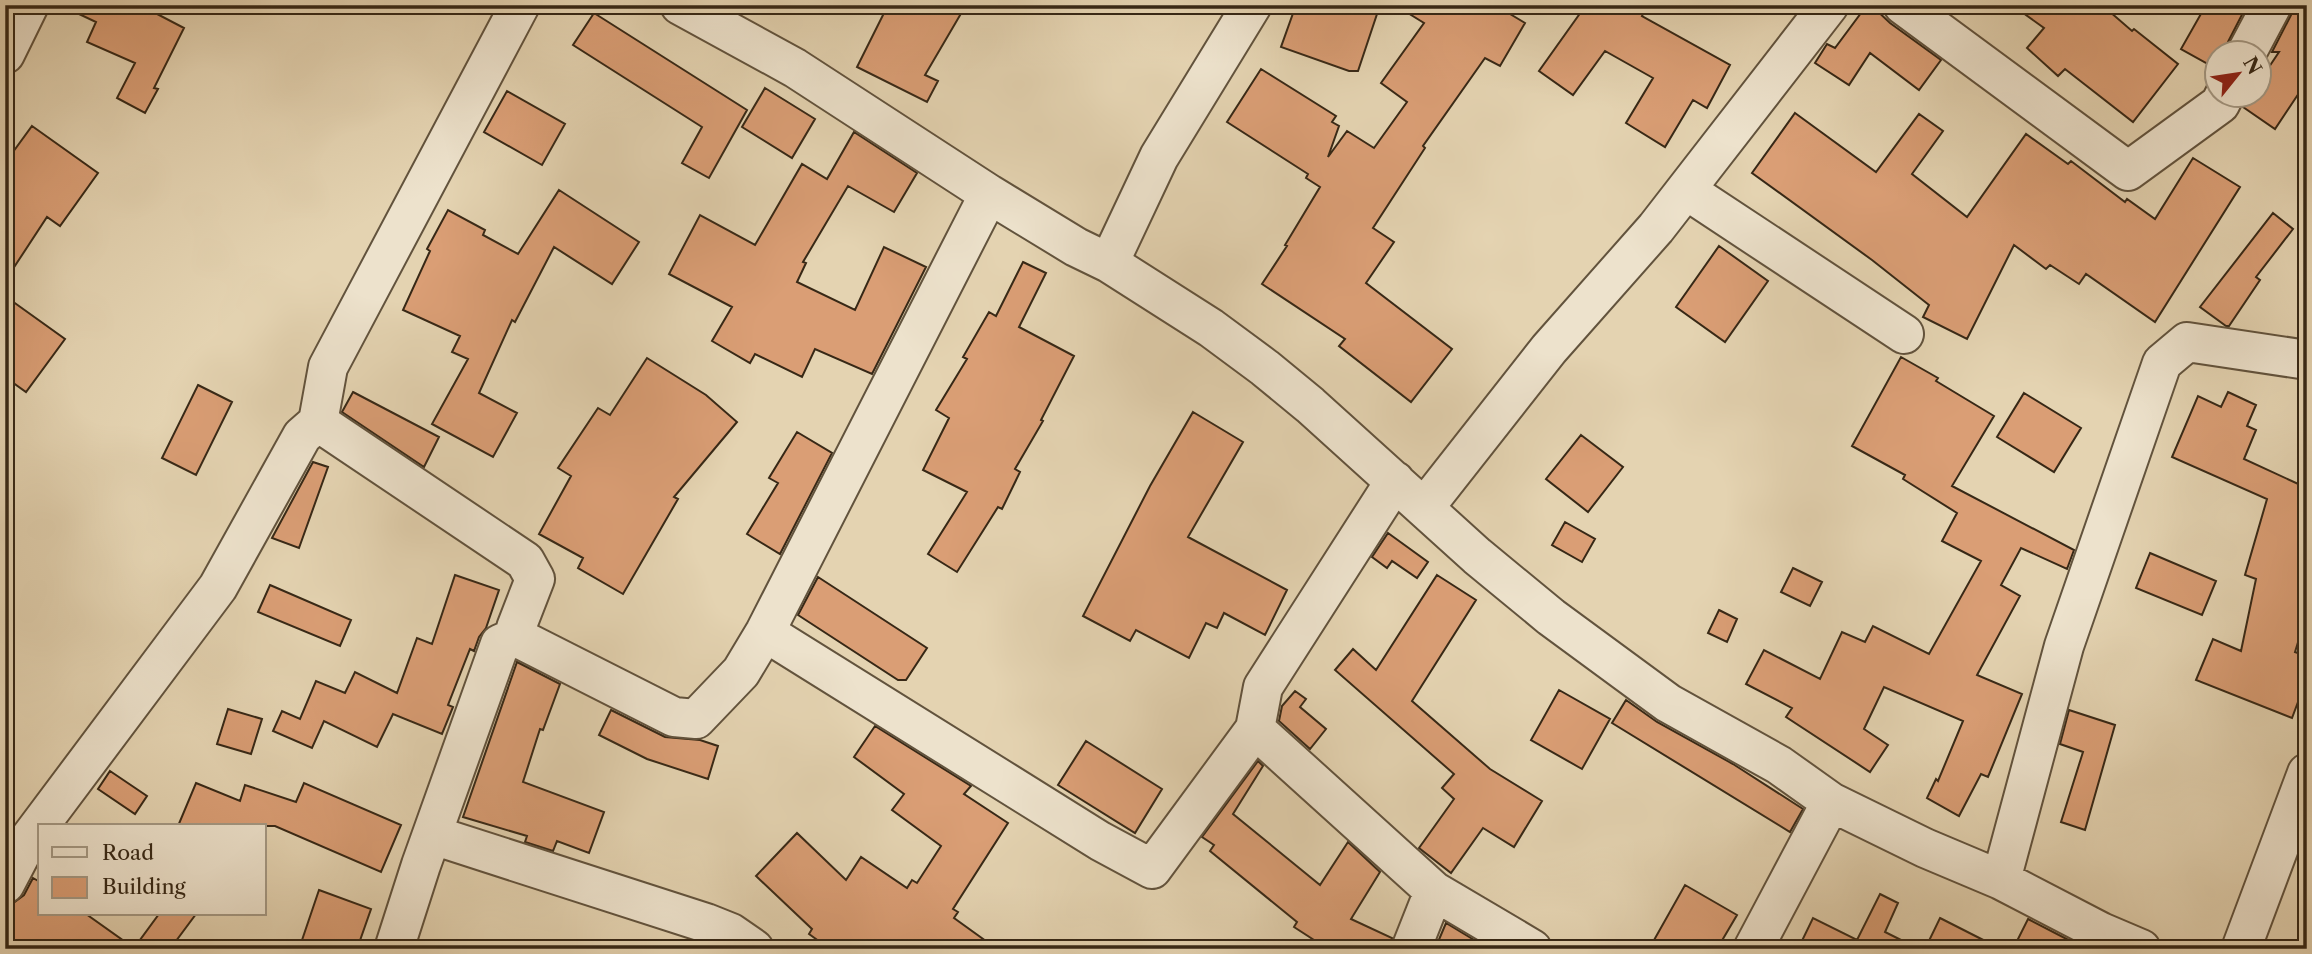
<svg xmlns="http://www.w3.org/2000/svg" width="2312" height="954" font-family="'Libre Caslon Text',serif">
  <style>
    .building { fill: #da9e75; stroke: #372816; stroke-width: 2 }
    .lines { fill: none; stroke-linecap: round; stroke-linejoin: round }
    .minor-casing { stroke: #62533d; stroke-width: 42 }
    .minor { stroke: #ede2cc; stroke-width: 38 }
  </style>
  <rect width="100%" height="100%" fill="#e4d3b1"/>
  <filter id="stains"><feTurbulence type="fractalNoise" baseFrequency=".00286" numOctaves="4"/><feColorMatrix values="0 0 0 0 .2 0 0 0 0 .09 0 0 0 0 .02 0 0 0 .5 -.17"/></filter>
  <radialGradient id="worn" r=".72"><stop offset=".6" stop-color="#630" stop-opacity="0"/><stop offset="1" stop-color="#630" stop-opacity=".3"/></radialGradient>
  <path class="building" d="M 60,5 L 140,5 L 184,28 L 154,88 L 158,89 L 145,113 L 117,98 L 135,63 L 87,42 L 96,22 Z
    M 888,5 L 966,5 L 925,75 L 938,81 L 927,102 L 857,67 Z
    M 1296,5 L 1380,5 L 1358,71 L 1349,71 L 1281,47 Z
    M 1395,5 L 1495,5 L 1525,23 L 1500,66 L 1485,58 L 1423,146 L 1425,148 L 1373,228 L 1394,242 L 1366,283 L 1452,349 L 1411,402 L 1339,346 L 1345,339 L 1262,284 L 1287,246 L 1285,245 L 1320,187 L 1306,178 L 1308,174 L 1227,122 L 1261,69 L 1336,116 L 1332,122 L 1339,126 L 1328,157 L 1347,131 L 1374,148 L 1407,102 L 1381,83 L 1424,23 Z
    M 1586,5 L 1648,5 L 1642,16 L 1730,65 L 1707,108 L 1693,100 L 1665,147 L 1626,123 L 1653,78 L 1605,51 L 1573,95 L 1539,71 Z
    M 1867,5 L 1871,5 L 1890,23 L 1941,60 L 1919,90 L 1870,53 L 1849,85 L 1815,63 L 1827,44 L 1835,48 Z
    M 2012,5 L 2102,5 L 2132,31 L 2134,29 L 2178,64 L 2133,122 L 2065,69 L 2058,76 L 2027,48 L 2044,28 Z
    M 2206,5 L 2247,5 L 2228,42 L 2225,52 L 2217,52 L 2217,69 L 2181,49 Z
    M 2294,5 L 2307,5 L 2307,81 L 2275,129 L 2243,107 L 2251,94 L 2259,94 L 2259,82 L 2279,52 L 2272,52 L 2291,15 Z
    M 594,13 L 747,110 L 709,178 L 682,163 L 702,127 L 573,45 Z
    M 765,88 L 815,119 L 792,158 L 742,127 Z
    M 507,91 L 565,124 L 542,165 L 484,132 Z
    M 1795,113 L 1876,172 L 1919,114 L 1943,131 L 1912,174 L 1967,217 L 2026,134 L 2068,164 L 2071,161 L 2125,202 L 2127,199 L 2155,219 L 2193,158 L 2240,187 L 2155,322 L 2086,274 L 2079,284 L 2050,265 L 2046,269 L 2014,245 L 1967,339 L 1923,317 L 1929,305 L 1872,260 L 1752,173 Z
    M 32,126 L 98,173 L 60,226 L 47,217 L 5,281 L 5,163 Z
    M 854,132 L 917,173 L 894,212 L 848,186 L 803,262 L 806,263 L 797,282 L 855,310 L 884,247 L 926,267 L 872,374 L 815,349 L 802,377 L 755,354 L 750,363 L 712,341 L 732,307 L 669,274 L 700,215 L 755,245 L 802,164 L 827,179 Z
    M 559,190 L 639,242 L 612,284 L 554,247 L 515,322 L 512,320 L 479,393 L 517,413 L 493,457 L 432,424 L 468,359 L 452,352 L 460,336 L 403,310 L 430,251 L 427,249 L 448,210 L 485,230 L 483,235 L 518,254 Z
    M 2273,213 L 2293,229 L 2256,277 L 2260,280 L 2229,326 L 2226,326 L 2200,307 Z
    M 1719,246 L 1768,281 L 1725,342 L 1676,307 Z
    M 1023,262 L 1046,273 L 1019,327 L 1074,356 L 1041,420 L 1043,421 L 1015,469 L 1020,472 L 1002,509 L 998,507 L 957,572 L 928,554 L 967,492 L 923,470 L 949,418 L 936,410 L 967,359 L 963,357 L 989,312 L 996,316 Z
    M 5,296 L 65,339 L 26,392 L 5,377 Z
    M 1901,357 L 1938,378 L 1936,381 L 1994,416 L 1952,486 L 2074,550 L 2067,569 L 2021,548 L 2001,585 L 2020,596 L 1977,675 L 2022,694 L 1988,777 L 1981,774 L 1959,816 L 1927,798 L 1936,779 L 1938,781 L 1963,721 L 1884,687 L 1864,729 L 1888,745 L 1870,772 L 1786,717 L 1792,708 L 1746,684 L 1764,650 L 1820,679 L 1842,632 L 1865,642 L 1873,626 L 1929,654 L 1981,561 L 1942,541 L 1957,513 L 1903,479 L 1905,475 L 1852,446 Z
    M 647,358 L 706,395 L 737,422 L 674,497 L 678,499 L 623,594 L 578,568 L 583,558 L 539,534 L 571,476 L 558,468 L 598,408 L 610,415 Z
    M 198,385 L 232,402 L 196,475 L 162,458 Z
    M 353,392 L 439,437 L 424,467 L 342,412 Z
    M 2228,392 L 2256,405 L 2247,426 L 2256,430 L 2244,459 L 2307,488 L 2307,613 L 2295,652 L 2307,656 L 2307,678 L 2292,718 L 2196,680 L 2213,639 L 2241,651 L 2256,579 L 2245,575 L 2267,499 L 2172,457 L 2198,396 L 2221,407 Z
    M 2024,393 L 2081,428 L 2054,472 L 1997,437 Z
    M 1193,412 L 1243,442 L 1188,537 L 1287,590 L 1265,635 L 1224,613 L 1217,628 L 1206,623 L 1189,658 L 1136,630 L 1130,641 L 1083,616 L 1150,486 Z
    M 797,432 L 832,453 L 780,554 L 747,534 L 778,483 L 769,478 Z
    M 1581,435 L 1623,467 L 1588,512 L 1546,479 Z
    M 313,462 L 328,467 L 299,548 L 272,538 Z
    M 1565,522 L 1595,539 L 1582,562 L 1552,545 Z
    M 1388,533 L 1428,562 L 1417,578 L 1392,561 L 1387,568 L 1372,557 Z
    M 2150,553 L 2216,581 L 2202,615 L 2136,588 Z
    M 1793,568 L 1822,582 L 1810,606 L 1781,592 Z
    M 455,575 L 499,590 L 486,628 L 479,637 L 474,651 L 470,649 L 448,705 L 453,707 L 442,734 L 393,714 L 377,747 L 324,721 L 312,748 L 273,731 L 282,711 L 300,719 L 316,681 L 345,693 L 355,672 L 397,693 L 417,638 L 432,644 Z
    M 1437,575 L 1476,600 L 1412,701 L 1490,769 L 1542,801 L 1514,847 L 1483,828 L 1451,873 L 1419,848 L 1454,799 L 1442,788 L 1454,774 L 1335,670 L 1353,649 L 1376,670 Z
    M 818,577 L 927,648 L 906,680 L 898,680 L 798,615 Z
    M 270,585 L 351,620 L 340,646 L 258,612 Z
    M 1719,610 L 1737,619 L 1727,642 L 1708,633 Z
    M 517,662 L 560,684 L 543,730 L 540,729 L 523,782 L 604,812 L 589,853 L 557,841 L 553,851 L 525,842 L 527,836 L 463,817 Z
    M 1559,690 L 1610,719 L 1582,769 L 1531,740 Z
    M 1295,691 L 1306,699 L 1300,707 L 1326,729 L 1310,749 L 1279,721 L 1282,706 Z
    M 1626,700 L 1657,722 L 1733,764 L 1803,809 L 1790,832 L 1612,723 Z
    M 228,709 L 262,719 L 251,754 L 217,744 Z
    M 611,710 L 665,737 L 700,740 L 718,746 L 708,779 L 647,759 L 599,735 Z
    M 2069,710 L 2115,725 L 2085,830 L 2061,822 L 2083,752 L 2060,744 Z
    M 875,726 L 971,786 L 964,794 L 1008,823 L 953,909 L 958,912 L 954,918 L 997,949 L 830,949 L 809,934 L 812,929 L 756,876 L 797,833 L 846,880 L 861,857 L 907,888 L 912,880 L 917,883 L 941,846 L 892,810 L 904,794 L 854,757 Z
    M 1086,741 L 1162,789 L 1135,833 L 1058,785 Z
    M 1258,761 L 1263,766 L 1233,814 L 1320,885 L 1348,842 L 1380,872 L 1351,919 L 1392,938 L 1390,949 L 1328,949 L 1294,927 L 1297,922 L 1210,851 L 1214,845 L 1202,837 Z
    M 110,771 L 147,796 L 135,814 L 98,789 Z
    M 196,783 L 240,801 L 245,785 L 296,802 L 304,783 L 401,825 L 381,872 L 275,826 L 178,826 Z
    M 33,878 L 40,882 L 40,914 L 86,914 L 134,948 L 159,914 L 196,914 L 170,949 L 5,949 L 5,918 L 12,904 L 24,895 Z
    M 1685,885 L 1737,915 L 1717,949 L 1649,949 Z
    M 319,890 L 371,909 L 357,949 L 299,949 Z
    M 1880,894 L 1898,903 L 1885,932 L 1919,949 L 1798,949 L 1813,918 L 1857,940 Z
    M 1940,918 L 2001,949 L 1925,949 Z
    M 2028,919 L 2086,949 L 2013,949 Z
    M 1446,923 L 1489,949 L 1435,949 Z"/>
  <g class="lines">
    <g class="minor-casing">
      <path id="minor" d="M 680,5 L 795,68 L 989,194 L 1076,247 L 1109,263 L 1211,328 L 1265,368 L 1310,405 L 1477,556 L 1551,617 L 1668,703 L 1779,765 L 1831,802 L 1925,848 L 2001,880 L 2101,932 L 2141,949
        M 1903,5 L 2128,171 L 2220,104 L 2225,94
        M 2247,52 L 2272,5
        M 5,54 L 29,5
        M 1686,190 L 1904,334
        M 1109,263 L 1159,157 L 1252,5
        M 318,422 L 328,367 L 520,5
        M 1395,481 L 1263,687 L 1255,729 L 1434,891 L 1411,949
        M 1424,508 L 1549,349 L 1656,228 L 1829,5
        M 765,632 L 1100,841 L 1152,869 L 1255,729
        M 433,835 L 706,923 L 731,933 L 754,949
        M 2001,880 L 2064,646 L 2162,363 L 2187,342 L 2307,360
        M 5,884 L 27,842 L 218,587 L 302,436 L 318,422 L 525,561 L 535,579 L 516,628 L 516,637
        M 1434,891 L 1532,949
        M 394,949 L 421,865 L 500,644 L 516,637 L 674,717 L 696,719 L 741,672 L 765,632 L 989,194
        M 1753,949 L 1831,802
        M 2241,949 L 2307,773"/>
    </g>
    <use href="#minor" class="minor"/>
  </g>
  <rect width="2312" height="954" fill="none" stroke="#e4d3b1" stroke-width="28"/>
  <rect x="7" y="7" width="2298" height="940" fill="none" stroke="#372816" stroke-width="3.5"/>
  <rect x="14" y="14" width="2284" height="926" fill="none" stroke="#372816" stroke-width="2"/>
  <rect x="38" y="824" width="228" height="91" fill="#ede2cc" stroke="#a49883" stroke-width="2"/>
  <rect x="52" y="847" width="35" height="10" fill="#ede2cc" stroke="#a49883" stroke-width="2"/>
  <text x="102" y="860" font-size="21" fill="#372816">Road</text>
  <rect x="52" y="877" width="35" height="21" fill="#da9e75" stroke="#a49883" stroke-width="2"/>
  <text x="102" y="894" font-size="21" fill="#372816">Building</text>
  <g transform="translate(2238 74) rotate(60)"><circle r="33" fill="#ede2cc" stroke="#a49883" stroke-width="2"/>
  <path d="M0-5L12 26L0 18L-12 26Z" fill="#8f2418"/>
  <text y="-10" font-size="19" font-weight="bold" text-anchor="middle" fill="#372816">N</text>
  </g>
  <rect width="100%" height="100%" filter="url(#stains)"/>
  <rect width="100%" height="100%" fill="url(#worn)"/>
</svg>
